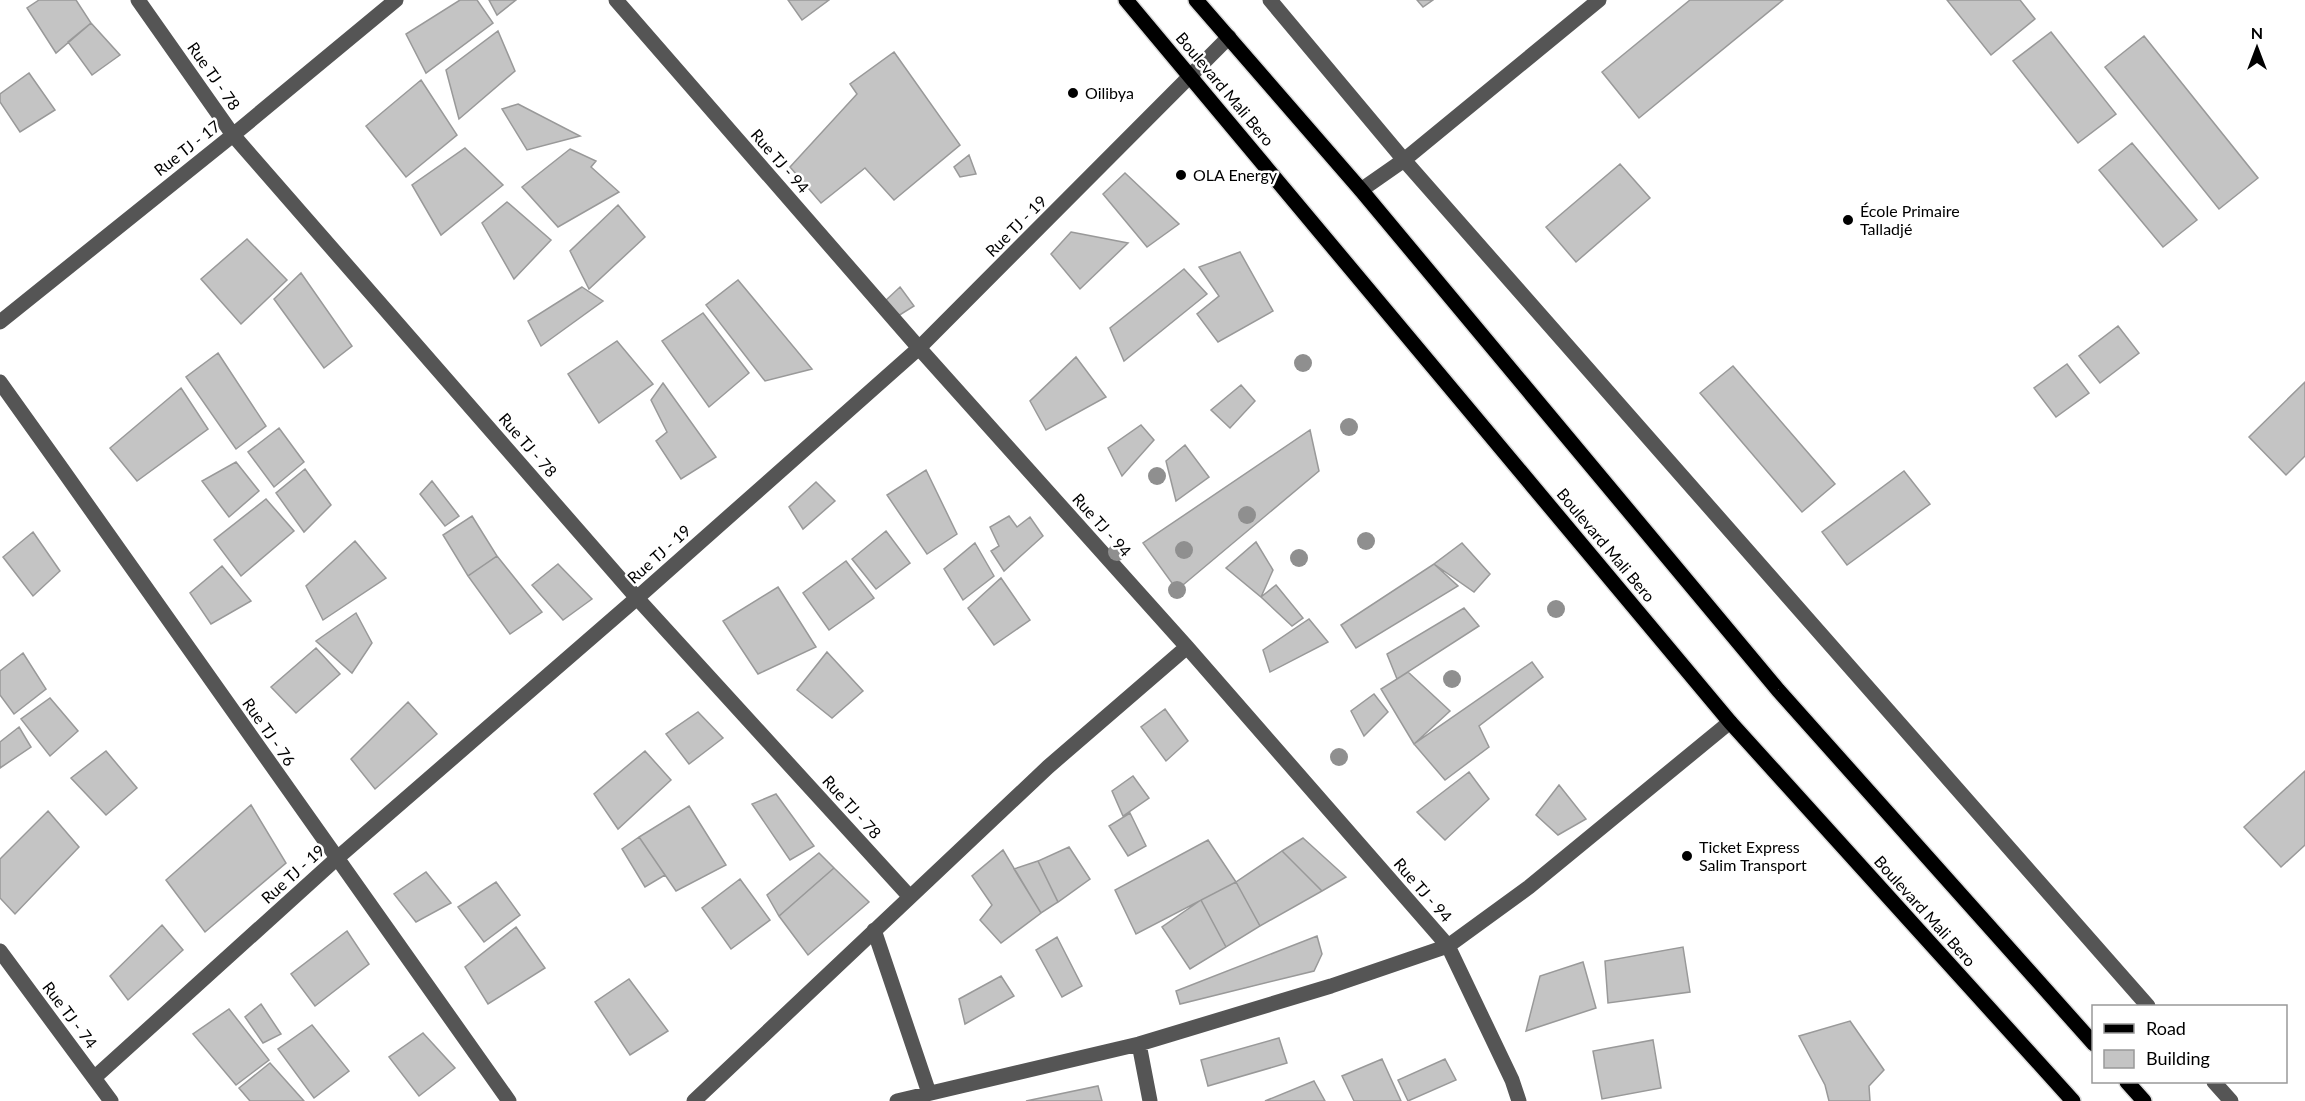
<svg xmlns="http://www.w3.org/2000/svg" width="2305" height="1101" font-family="Lato,sans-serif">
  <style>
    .building { fill: #c4c4c4; stroke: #999; stroke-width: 1.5 }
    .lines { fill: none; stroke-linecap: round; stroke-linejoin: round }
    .major-casing { stroke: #dbdbdb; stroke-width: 18 }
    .minor { stroke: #555; stroke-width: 15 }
    .major { stroke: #000; stroke-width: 15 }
    .tree { fill: #8f8f8f }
    .poi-dot { fill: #000; stroke: #fff; stroke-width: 2 }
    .labels { text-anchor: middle; stroke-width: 5; stroke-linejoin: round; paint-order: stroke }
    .street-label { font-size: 16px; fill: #000; stroke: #fff }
    .poi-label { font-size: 16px; fill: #000; stroke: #fff; text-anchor: start }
  </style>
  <rect width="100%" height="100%" fill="#fff"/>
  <path class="building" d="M 39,0 L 76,0 L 91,23 L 56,53 L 27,8 Z
    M 460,0 L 477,0 L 493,23 L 426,73 L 406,34 Z
    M 489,0 L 516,0 L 497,15 Z
    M 788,0 L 829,0 L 802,20 Z
    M 1417,0 L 1433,0 L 1423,7 Z
    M 1690,0 L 1783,0 L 1639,118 L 1602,72 Z
    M 1947,0 L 2020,0 L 2035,19 L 1991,55 Z
    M 91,23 L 120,55 L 92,75 L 68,42 Z
    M 498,31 L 515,71 L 459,119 L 446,70 Z
    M 2051,32 L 2116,114 L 2078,143 L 2013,61 Z
    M 2144,36 L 2258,178 L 2219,209 L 2105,67 Z
    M 894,52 L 960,145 L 894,200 L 865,168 L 821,203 L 790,167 L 857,94 L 850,84 Z
    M 29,73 L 55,110 L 20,132 L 0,102 L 0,94 Z
    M 421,80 L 457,135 L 406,177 L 366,126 Z
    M 518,104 L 580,136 L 527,150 L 502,109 Z
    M 2132,143 L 2197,220 L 2163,247 L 2099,170 Z
    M 465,148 L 503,185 L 441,235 L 412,185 Z
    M 570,149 L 596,161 L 591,167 L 619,192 L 558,227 L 522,187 Z
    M 969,155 L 976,174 L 960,177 L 954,167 Z
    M 1620,164 L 1650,198 L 1576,262 L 1546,227 Z
    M 1125,173 L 1179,224 L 1147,247 L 1103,194 Z
    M 507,202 L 551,240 L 514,279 L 482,223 Z
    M 618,205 L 645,237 L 589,289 L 570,251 Z
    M 1071,232 L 1128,243 L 1080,289 L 1051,254 Z
    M 247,239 L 287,280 L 241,324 L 201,279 Z
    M 1240,252 L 1273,311 L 1218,342 L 1197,314 L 1219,296 L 1199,267 Z
    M 1184,269 L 1207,294 L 1124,361 L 1110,328 Z
    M 301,273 L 352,346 L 324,368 L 274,299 Z
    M 738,280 L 812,369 L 765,381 L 706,305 Z
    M 582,287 L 603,301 L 541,346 L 528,321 Z
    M 900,287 L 914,306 L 898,316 L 884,302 Z
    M 703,313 L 749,373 L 709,407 L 662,341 Z
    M 2118,326 L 2139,353 L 2100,383 L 2079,356 Z
    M 617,341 L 653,384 L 599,423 L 568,374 Z
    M 218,353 L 266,426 L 236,449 L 186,377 Z
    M 1076,357 L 1106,397 L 1046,430 L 1030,401 Z
    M 2067,364 L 2089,393 L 2056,417 L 2034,388 Z
    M 1733,366 L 1835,484 L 1802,512 L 1700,393 Z
    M 2305,382 L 2305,456 L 2286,475 L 2249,437 Z
    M 663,383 L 716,457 L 681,479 L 656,441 L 667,432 L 651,400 Z
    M 1241,385 L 1255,401 L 1230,428 L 1211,410 Z
    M 181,388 L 208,429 L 137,481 L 110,448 Z
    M 1141,425 L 1154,440 L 1122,476 L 1108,448 Z
    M 279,428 L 304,462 L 274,487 L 248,452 Z
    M 1310,430 L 1319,471 L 1177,590 L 1143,543 Z
    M 1185,445 L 1209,477 L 1176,501 L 1166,461 Z
    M 236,462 L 259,491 L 229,517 L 202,481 Z
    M 305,469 L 331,505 L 304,532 L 276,493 Z
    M 926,470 L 957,534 L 927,554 L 887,495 Z
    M 1904,471 L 1930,504 L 1847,565 L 1822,532 Z
    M 432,481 L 459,516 L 445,526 L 420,494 Z
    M 816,482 L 835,501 L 803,529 L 789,507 Z
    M 266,499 L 294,531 L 241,576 L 214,540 Z
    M 472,516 L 497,556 L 468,576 L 443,535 Z
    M 1009,516 L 1017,527 L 1030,517 L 1043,536 L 1004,571 L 991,551 L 999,546 L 990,527 Z
    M 886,531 L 910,563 L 876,589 L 852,559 Z
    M 33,532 L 60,571 L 33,596 L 3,557 Z
    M 355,541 L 386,578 L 323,620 L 306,586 Z
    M 1256,542 L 1273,570 L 1261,597 L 1226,568 Z
    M 975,543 L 994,576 L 963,600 L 944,569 Z
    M 1462,543 L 1490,574 L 1474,592 L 1434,564 Z
    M 497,556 L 542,612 L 510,634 L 468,576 Z
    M 846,561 L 874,598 L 829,630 L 803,593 Z
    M 558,564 L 592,599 L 563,620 L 532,585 Z
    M 1434,564 L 1458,586 L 1356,648 L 1341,625 Z
    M 222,566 L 251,601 L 211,624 L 190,593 Z
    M 1001,578 L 1030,620 L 994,645 L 968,608 Z
    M 1276,585 L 1303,618 L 1292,626 L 1261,597 Z
    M 778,587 L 816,647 L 758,674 L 723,621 Z
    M 1464,608 L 1479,626 L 1397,679 L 1387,654 Z
    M 356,613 L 372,643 L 352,673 L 316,641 Z
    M 1309,619 L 1328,642 L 1270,672 L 1263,650 Z
    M 316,648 L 340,674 L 296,713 L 271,687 Z
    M 827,652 L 863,691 L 832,718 L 797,690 Z
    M 23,653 L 46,689 L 14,714 L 0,695 L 0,671 Z
    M 1532,662 L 1543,677 L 1479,726 L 1489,747 L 1445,780 L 1414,744 Z
    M 1408,672 L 1450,711 L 1414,744 L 1381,689 Z
    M 1374,694 L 1388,712 L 1364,736 L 1351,711 Z
    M 50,698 L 78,731 L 50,756 L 21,719 Z
    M 408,702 L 437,734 L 375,789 L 351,759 Z
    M 1165,709 L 1188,741 L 1166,761 L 1141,727 Z
    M 698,712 L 723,738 L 689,764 L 666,734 Z
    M 19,727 L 31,747 L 0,768 L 0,742 Z
    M 106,751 L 137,788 L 106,815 L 71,778 Z
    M 645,751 L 671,780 L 618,829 L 594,794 Z
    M 2305,771 L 2305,845 L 2281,867 L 2244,827 Z
    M 1469,772 L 1489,799 L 1445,840 L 1417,812 Z
    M 1133,776 L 1149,798 L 1123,816 L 1112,791 Z
    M 1559,785 L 1586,819 L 1558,835 L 1536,815 Z
    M 776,794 L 814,846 L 790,860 L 752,804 Z
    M 251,805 L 286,863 L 205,932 L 166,880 Z
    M 689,806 L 726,865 L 676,891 L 639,837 Z
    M 48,811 L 79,847 L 15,914 L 0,898 L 0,859 Z
    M 1130,813 L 1146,846 L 1128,856 L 1109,826 Z
    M 639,837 L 665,875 L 645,887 L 622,849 Z
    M 1303,838 L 1346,877 L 1322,891 L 1282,851 Z
    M 1208,840 L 1236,882 L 1136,934 L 1115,890 Z
    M 1069,847 L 1090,879 L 1058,902 L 1038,861 Z
    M 1003,850 L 1041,913 L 1001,943 L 980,920 L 992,905 L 972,876 Z
    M 1282,851 L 1322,891 L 1260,926 L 1236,882 Z
    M 819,853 L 834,868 L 779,916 L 767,895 Z
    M 1038,861 L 1058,902 L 1041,913 L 1014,869 Z
    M 834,868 L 869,902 L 808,955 L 779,916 Z
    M 426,872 L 451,903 L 416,922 L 394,894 Z
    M 740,879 L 770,920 L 731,949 L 702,908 Z
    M 496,882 L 520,915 L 484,942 L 458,907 Z
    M 1236,882 L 1260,926 L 1226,947 L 1201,900 Z
    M 1201,900 L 1226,947 L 1190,969 L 1162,927 Z
    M 162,925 L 183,950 L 128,1000 L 110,976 Z
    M 516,927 L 545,968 L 488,1004 L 465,967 Z
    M 347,931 L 369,964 L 315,1006 L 291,974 Z
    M 1317,936 L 1322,954 L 1314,971 L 1180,1004 L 1176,991 Z
    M 1057,937 L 1082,986 L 1062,997 L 1036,950 Z
    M 1683,947 L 1690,992 L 1608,1003 L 1605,961 Z
    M 1583,962 L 1596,1008 L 1526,1031 L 1540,976 Z
    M 1001,976 L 1014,996 L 965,1024 L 959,999 Z
    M 629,979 L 668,1031 L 630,1055 L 595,1002 Z
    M 261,1004 L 281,1034 L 263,1043 L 245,1017 Z
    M 229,1009 L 269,1060 L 236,1085 L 193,1034 Z
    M 1850,1021 L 1884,1070 L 1869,1086 L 1870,1101 L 1829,1101 L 1825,1085 L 1799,1036 Z
    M 312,1025 L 349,1071 L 314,1098 L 278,1049 Z
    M 423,1033 L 455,1068 L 419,1096 L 389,1057 Z
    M 1279,1038 L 1287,1063 L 1208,1086 L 1201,1060 Z
    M 1653,1040 L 1661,1088 L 1602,1099 L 1593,1051 Z
    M 1382,1059 L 1401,1101 L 1354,1101 L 1342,1076 Z
    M 1445,1059 L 1456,1080 L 1408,1101 L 1398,1080 Z
    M 270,1063 L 304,1101 L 250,1101 L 239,1088 Z
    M 1314,1081 L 1325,1101 L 1265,1101 Z
    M 1098,1086 L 1102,1101 L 1026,1101 Z"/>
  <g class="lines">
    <g class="major-casing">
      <path id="major" d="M 1126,0 L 1730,722 L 2073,1101
        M 1196,0 L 1361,190 L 1778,690 L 2094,1044
        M 2127,1082 L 2144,1101"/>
    </g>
    <path class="minor" d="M 138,0 L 233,135 L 637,598 L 910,897
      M 616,0 L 919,348 L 1187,647 L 1448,946 L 1512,1080 L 1519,1101
      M 1270,0 L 1404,160 L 2148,1006
      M 1361,190 L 1404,160 L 1599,0
      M 0,322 L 233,135 L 396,0
      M 0,382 C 171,621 338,863 509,1101
      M 874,930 L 929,1093
      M 0,951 L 111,1101
      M 1139,1044 L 1150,1101
      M 94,1078 L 335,860 L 637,598 L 919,348 L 1229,37
      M 2214,1082 L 2231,1101
      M 694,1101 L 1048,767 L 1187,647
      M 897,1101 L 1139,1044 L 1331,986 L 1448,946 L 1529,887 L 1730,722"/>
    <use href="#major" class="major"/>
  </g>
  <g class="tree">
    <circle cx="1303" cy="363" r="9"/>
    <circle cx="1349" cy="427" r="9"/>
    <circle cx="1157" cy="476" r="9"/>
    <circle cx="1247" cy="515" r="9"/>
    <circle cx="1366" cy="541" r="9"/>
    <circle cx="1184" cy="550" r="9"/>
    <circle cx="1117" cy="552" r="9"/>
    <circle cx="1299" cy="558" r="9"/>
    <circle cx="1177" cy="590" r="9"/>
    <circle cx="1556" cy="609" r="9"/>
    <circle cx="1452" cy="679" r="9"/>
    <circle cx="1339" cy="757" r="9"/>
  </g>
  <g class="poi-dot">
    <circle cx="1073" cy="93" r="6"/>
    <circle cx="1181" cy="175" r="6"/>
    <circle cx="1848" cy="220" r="6"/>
    <circle cx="1687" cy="856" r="6"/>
  </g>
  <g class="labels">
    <g class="street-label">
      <text transform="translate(214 76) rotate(55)" y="6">Rue TJ - 78</text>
      <text transform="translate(1225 89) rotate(50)" y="6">Boulevard Mali Bero</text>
      <text transform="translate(187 148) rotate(-38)" y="6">Rue TJ - 17</text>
      <text transform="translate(780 161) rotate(49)" y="6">Rue TJ - 94</text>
      <text transform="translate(1016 226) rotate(-45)" y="6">Rue TJ - 19</text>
      <text transform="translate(528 445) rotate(49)" y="6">Rue TJ - 78</text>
      <text transform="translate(1102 525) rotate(48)" y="6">Rue TJ - 94</text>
      <text transform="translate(1606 545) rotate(50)" y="6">Boulevard Mali Bero</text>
      <text transform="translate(659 554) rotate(-42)" y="6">Rue TJ - 19</text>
      <text transform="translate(269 732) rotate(55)" y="6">Rue TJ - 76</text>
      <text transform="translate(852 807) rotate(48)" y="6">Rue TJ - 78</text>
      <text transform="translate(293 874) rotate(-42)" y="6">Rue TJ - 19</text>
      <text transform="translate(1423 890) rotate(49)" y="6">Rue TJ - 94</text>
      <text transform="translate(1925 911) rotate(48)" y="6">Boulevard Mali Bero</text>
      <text transform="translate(70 1015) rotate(53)" y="6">Rue TJ - 74</text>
    </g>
    <g class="poi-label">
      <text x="1085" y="99">Oilibya</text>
      <text x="1193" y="181">OLA Energy</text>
      <text x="1860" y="217">École Primaire<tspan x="1860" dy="18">Talladjé</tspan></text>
      <text x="1699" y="853">Ticket Express<tspan x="1699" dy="18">Salim Transport</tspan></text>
    </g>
  </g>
  <rect x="2092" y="1005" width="195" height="78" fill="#ffffff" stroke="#999999" stroke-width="1.5"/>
  <rect x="2104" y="1024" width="30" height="9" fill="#000000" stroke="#999999" stroke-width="1.5"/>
  <text x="2146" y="1035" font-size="18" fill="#000000">Road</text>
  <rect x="2104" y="1050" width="30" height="18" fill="#c4c4c4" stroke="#999999" stroke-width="1.5"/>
  <text x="2146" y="1065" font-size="18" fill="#000000">Building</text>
  <g transform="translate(2257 48)" stroke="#ffffff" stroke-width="4.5" paint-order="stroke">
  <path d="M0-4.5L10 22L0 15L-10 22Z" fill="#000000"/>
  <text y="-9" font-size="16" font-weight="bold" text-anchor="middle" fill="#000000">N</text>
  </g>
</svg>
